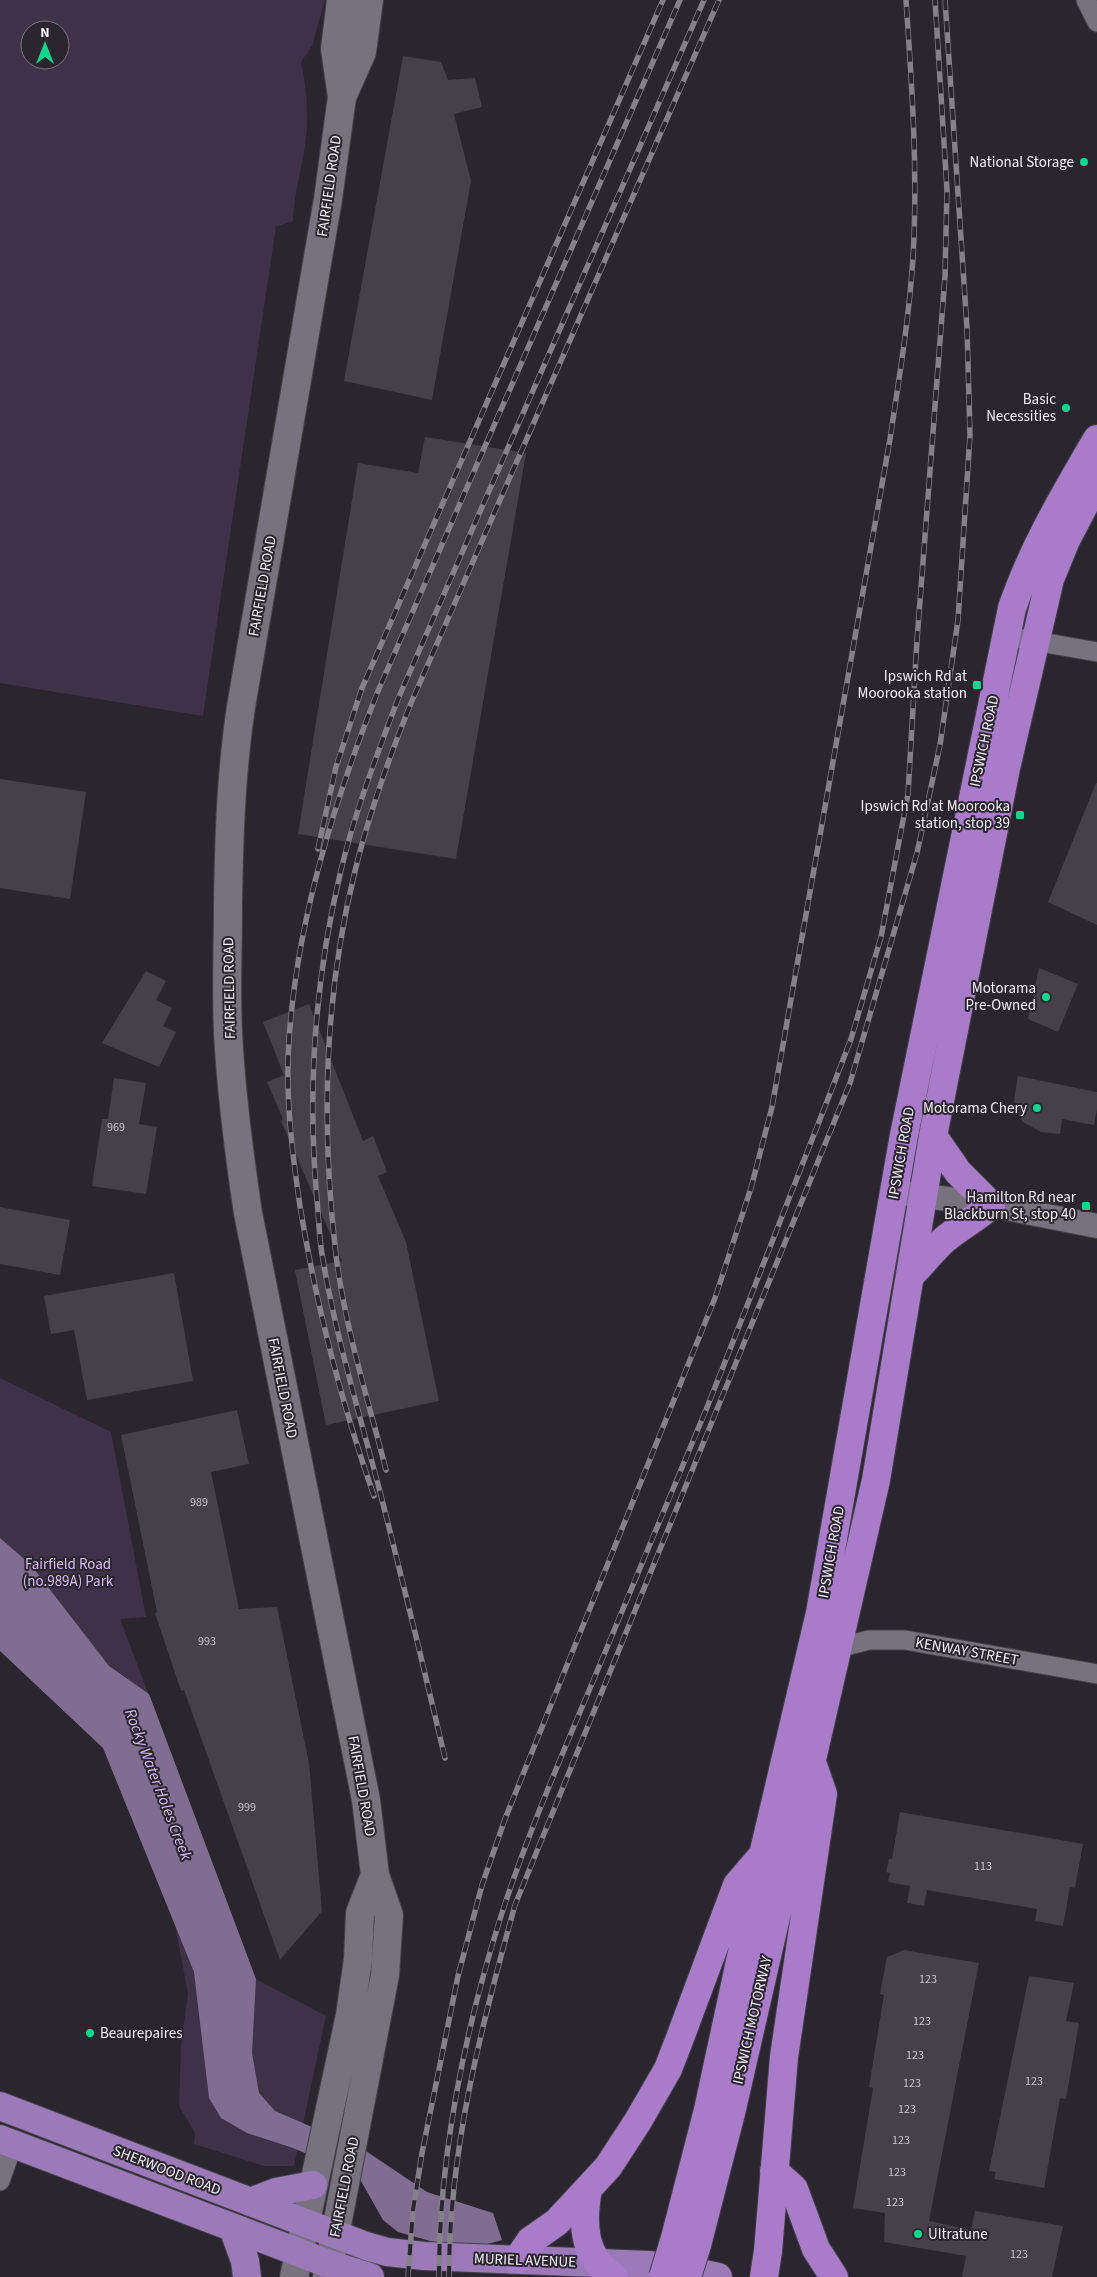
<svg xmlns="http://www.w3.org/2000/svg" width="1097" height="2277" font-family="'Source Sans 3',sans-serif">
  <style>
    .green { fill: #3e3148; fill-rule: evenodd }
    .water { fill: #806d91 }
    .building { fill: #46404b }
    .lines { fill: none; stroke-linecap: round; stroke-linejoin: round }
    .minor-casing { stroke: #444048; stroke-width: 21 }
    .tertiary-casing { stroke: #444048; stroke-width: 26 }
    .secondary-casing { stroke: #444048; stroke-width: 30 }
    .primary-casing { stroke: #444048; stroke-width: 30 }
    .trunk-casing { stroke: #444048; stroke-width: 30 }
    .minor { stroke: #78717e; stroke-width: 19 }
    .tertiary { stroke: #78717e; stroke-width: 24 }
    .secondary { stroke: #78717e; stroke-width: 28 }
    .primary { stroke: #9c79b8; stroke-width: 28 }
    .trunk { stroke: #a87ccb; stroke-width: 28 }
    .rail-casing { stroke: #858189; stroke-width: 5.5 }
    .rail { stroke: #2b252f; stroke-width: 4; stroke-dasharray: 11; stroke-linecap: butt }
    .trunk-bridge-casing { stroke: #444048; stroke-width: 30; stroke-linecap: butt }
    .trunk-bridge { stroke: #a87ccb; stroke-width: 28 }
    .poi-dot { fill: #00d98c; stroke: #2b252f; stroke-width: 2 }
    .labels { text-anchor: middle; stroke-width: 4; stroke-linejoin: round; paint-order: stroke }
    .number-label { font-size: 12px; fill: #c8c4cc }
    .poi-label { font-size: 15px; fill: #f3f0f7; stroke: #2b252f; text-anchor: end }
    .street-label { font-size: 15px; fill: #f3f0f7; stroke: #2b252f }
    .park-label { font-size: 15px; fill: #dbbbf7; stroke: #2b252f }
    .water-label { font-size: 16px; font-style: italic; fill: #dcbcf9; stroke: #2b252f }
  </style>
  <rect width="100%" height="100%" fill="#2b252f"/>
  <path class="green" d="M 0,0 L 325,0 L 312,46 L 301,62 C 307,88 309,119 305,146 C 301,173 294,193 293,221 L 276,227 L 203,716 L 0,683 ZM 30,30 L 60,30 L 60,60 L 30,60 Z
    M 0,1378 L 111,1432 L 146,1617 L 120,1619 L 256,1979 L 326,2016 L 294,2166 L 264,2166 L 194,2144 L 195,2133 L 179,2106 L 181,2045 L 188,1994 L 173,1915 L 103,1748 L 0,1650 Z"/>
  <path class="water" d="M 0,1538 L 31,1565 L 109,1666 L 149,1694 L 256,1979 L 252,2053 L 259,2093 L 275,2111 L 363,2149 L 427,2192 L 493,2213 L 502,2240 L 484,2245 L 455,2248 L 398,2232 L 383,2220 L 357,2174 L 290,2147 L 247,2133 L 221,2118 L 209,2098 L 194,1972 L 103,1748 L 0,1651 Z"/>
  <path class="building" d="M 403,56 L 441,62 L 448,80 L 475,78 L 482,107 L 454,114 L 471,181 L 432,400 L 344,381 Z
    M 425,437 L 526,453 L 456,859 L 298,834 L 358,463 L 418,473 Z
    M 0,779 L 86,792 L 70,899 L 0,888 Z
    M 1096,783 L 1097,783 L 1097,925 L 1048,902 Z
    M 1039,968 L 1078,984 L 1058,1032 L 1028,1019 Z
    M 146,971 L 166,981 L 156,1000 L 172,1008 L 163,1026 L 176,1032 L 159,1067 L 102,1043 Z
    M 309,1004 L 363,1141 L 373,1136 L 387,1172 L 378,1176 L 406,1242 L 439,1401 L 326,1425 L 295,1270 L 342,1261 L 281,1121 L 283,1119 L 267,1082 L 284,1075 L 263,1022 Z
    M 1018,1076 L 1097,1092 L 1097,1109 L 1094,1125 L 1062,1119 L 1060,1134 L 1041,1132 L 1023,1122 L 1016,1111 L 1014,1100 Z
    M 114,1078 L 146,1083 L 139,1124 L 157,1127 L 146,1194 L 92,1186 L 102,1119 L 108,1119 Z
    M 0,1207 L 70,1220 L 60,1275 L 0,1264 Z
    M 174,1273 L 193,1381 L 87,1400 L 74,1330 L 51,1334 L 44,1296 Z
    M 237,1410 L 249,1464 L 211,1472 L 239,1609 L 277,1607 L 309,1763 L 322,1911 L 280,1960 L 184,1690 L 181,1691 L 155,1613 L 157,1612 L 121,1435 Z
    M 900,1812 L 1083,1844 L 1075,1888 L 1070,1887 L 1063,1926 L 1035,1921 L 1037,1909 L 927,1890 L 924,1906 L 907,1903 L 910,1886 L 888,1882 L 890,1873 L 886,1872 L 889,1859 L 892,1859 Z
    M 904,1950 L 979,1963 L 929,2221 L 971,2230 L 975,2211 L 1063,2226 L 1052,2277 L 962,2277 L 966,2256 L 884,2242 L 885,2213 L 853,2208 L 873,2088 L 869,2087 L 884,1995 L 880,1994 L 887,1957 Z
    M 1029,1976 L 1074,1983 L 1066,2021 L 1079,2023 L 1066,2099 L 1060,2098 L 1044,2188 L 994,2179 L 996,2172 L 989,2171 Z"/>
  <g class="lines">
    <g class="minor-casing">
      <path id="minor" d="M 1086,0 L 1097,22
        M 1006,636 L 1097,652
        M 838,1648 L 869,1640 L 905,1640 L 1097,1674
        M 0,2181 L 13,2144"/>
    </g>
    <g class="tertiary-casing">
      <path id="tertiary" d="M 904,1193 L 991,1205 L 1097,1226"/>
    </g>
    <g class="secondary-casing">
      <path id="secondary" d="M 341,0 L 335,49 L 342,97
        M 294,2277 L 350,2015 L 358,1959 L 360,1913 L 375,1875
        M 327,2277 L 385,1975 L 389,1915 L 375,1875 L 366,1800 L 248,1213 C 239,1153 231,1093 228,1032 C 226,990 228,946 228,904 C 229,837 231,773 241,707 L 328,199 L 342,97 L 362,52 L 369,0"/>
    </g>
    <g class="primary-casing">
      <path id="primary" d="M 0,2106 L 366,2246 L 387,2252 L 424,2256 L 648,2265 L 677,2268 L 718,2277
        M 0,2139 L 329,2264 L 370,2277
        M 250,2202 L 276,2192 L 313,2185
        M 233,2228 L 245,2261 L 247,2277"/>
    </g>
    <g class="trunk-casing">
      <path id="trunk" d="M 911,1275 C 922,1264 932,1251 944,1240 C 959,1227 976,1219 991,1205 L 958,1172 L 933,1136
        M 774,2171 L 794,2189 L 816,2249 L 834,2277
        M 588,2189 C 582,2222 582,2257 614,2277
        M 675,2238 L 708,2110 L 763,1855 L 820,1613 L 904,1135 L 1012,608 C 1033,547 1065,494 1097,439
        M 697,2245 L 731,2113 L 876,1480 L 933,1136 L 1006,768 L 1050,579 L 1066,540 L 1097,481
        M 518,2259 L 530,2241 L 557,2222 L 608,2167 L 638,2121 L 668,2069 L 680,2038 L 737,1885 L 761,1857
        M 764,2277 L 768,2251 L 784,2057 L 823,1794 L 813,1765"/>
    </g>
    <use href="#minor" class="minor"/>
    <use href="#tertiary" class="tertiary"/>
    <use href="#secondary" class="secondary"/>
    <use href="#primary" class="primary"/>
    <use href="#trunk" class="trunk"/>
    <g class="rail-casing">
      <path id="rail" d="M 318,849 L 336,767 L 362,688 L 663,0
        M 386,1470 C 368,1399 345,1328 336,1255 C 321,1128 324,996 355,871 C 369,813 389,758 411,703 L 719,0
        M 374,1496 C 341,1401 316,1305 300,1206 C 292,1152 285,1095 289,1040 C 297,920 334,802 378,691 L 680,0
        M 445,1758 C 424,1668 402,1578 379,1488 C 359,1412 336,1337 323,1260 C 319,1240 319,1220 317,1200 C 307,1089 315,978 341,870 C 355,811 377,755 398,699 L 704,0
        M 408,2277 L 413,2210 L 422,2153 L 458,1976 L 482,1885 L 505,1819 L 715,1298 L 751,1188 L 772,1107 L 890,439 C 899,379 909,319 913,258 C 918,172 912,86 906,0
        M 439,2277 C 439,2157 465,2030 501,1916 C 532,1820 575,1726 613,1633 C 644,1557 677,1481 708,1405 C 750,1299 791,1193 833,1086 L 851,1039 L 881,937 L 908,794 L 917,640 L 945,276 L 947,190 L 935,0
        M 449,2277 C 449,2150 481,2027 515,1905 L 850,1083 L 917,853 L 940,745 L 958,620 L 970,435 L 967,328 L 945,0"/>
    </g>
    <use href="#rail" class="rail"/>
    <g class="trunk-bridge-casing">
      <path id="trunk-bridge" d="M 663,2277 L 675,2238
        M 687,2277 L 697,2245"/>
    </g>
    <use href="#trunk-bridge" class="trunk-bridge"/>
  </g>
  <g class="poi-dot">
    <circle cx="1084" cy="162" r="5"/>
    <circle cx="1066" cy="408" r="5"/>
    <rect x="972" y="680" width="10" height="10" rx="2.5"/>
    <rect x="1015" y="810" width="10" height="10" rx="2.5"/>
    <circle cx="1046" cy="997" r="5"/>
    <circle cx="1037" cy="1108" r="5"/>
    <rect x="1081" y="1201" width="10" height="10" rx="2.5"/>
    <circle cx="90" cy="2033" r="5"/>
    <circle cx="918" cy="2234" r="5"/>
  </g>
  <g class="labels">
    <g class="number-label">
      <text x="116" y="1131">969</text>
      <text x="199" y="1506">989</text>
      <text x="207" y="1645">993</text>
      <text x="247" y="1811">999</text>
      <text x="983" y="1870">113</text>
      <text x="928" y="1983">123</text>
      <text x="922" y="2025">123</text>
      <text x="915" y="2059">123</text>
      <text x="1034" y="2085">123</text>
      <text x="912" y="2087">123</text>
      <text x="907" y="2113">123</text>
      <text x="901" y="2144">123</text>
      <text x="897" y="2176">123</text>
      <text x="895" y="2206">123</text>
      <text x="1019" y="2258">123</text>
    </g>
    <g class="poi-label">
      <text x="1074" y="167">National Storage</text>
      <text x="1056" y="404">Basic<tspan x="1056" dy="17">Necessities</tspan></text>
      <text x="967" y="681">Ipswich Rd at<tspan x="967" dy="17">Moorooka station</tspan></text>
      <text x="1010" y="811">Ipswich Rd at Moorooka<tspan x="1010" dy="17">station, stop 39</tspan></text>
      <text x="1036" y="993">Motorama<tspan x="1036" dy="17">Pre-Owned</tspan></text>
      <text x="1027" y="1113">Motorama Chery</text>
      <text x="1076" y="1202">Hamilton Rd near<tspan x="1076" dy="17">Blackburn St, stop 40</tspan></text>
      <text x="100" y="2038" text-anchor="start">Beaurepaires</text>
      <text x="928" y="2239" text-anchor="start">Ultratune</text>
    </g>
    <g class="street-label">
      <text transform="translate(329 186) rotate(-82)" y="5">FAIRFIELD ROAD</text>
      <text transform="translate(262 586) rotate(-80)" y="5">FAIRFIELD ROAD</text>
      <text transform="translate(984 741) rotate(-78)" y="5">IPSWICH ROAD</text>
      <text transform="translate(229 988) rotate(-91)" y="5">FAIRFIELD ROAD</text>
      <text transform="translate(901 1153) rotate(-80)" y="5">IPSWICH ROAD</text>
      <text transform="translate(283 1388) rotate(79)" y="5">FAIRFIELD ROAD</text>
      <text transform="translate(831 1552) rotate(-80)" y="5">IPSWICH ROAD</text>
      <text transform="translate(967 1651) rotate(10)" y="5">KENWAY STREET</text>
      <text transform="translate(362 1786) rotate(80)" y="5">FAIRFIELD ROAD</text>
      <text transform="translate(752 2020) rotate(-77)" y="5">IPSWICH MOTORWAY</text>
      <text transform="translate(167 2170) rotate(21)" y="5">SHERWOOD ROAD</text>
      <text transform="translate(344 2187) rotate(-79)" y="5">FAIRFIELD ROAD</text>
      <text transform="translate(525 2260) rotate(2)" y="5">MURIEL AVENUE</text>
    </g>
    <g class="park-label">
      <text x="68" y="1569">Fairfield Road<tspan x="68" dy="17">(no.989A) Park</tspan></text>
    </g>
    <g class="water-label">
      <text transform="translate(159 1784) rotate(69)" y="6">Rocky Water Holes Creek</text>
    </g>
  </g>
  <g transform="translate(45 45)"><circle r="24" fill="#2b252f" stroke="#7b767f"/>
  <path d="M0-4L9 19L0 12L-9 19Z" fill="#00d98c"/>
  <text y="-8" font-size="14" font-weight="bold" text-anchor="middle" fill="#f3f0f7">N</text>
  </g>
</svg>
